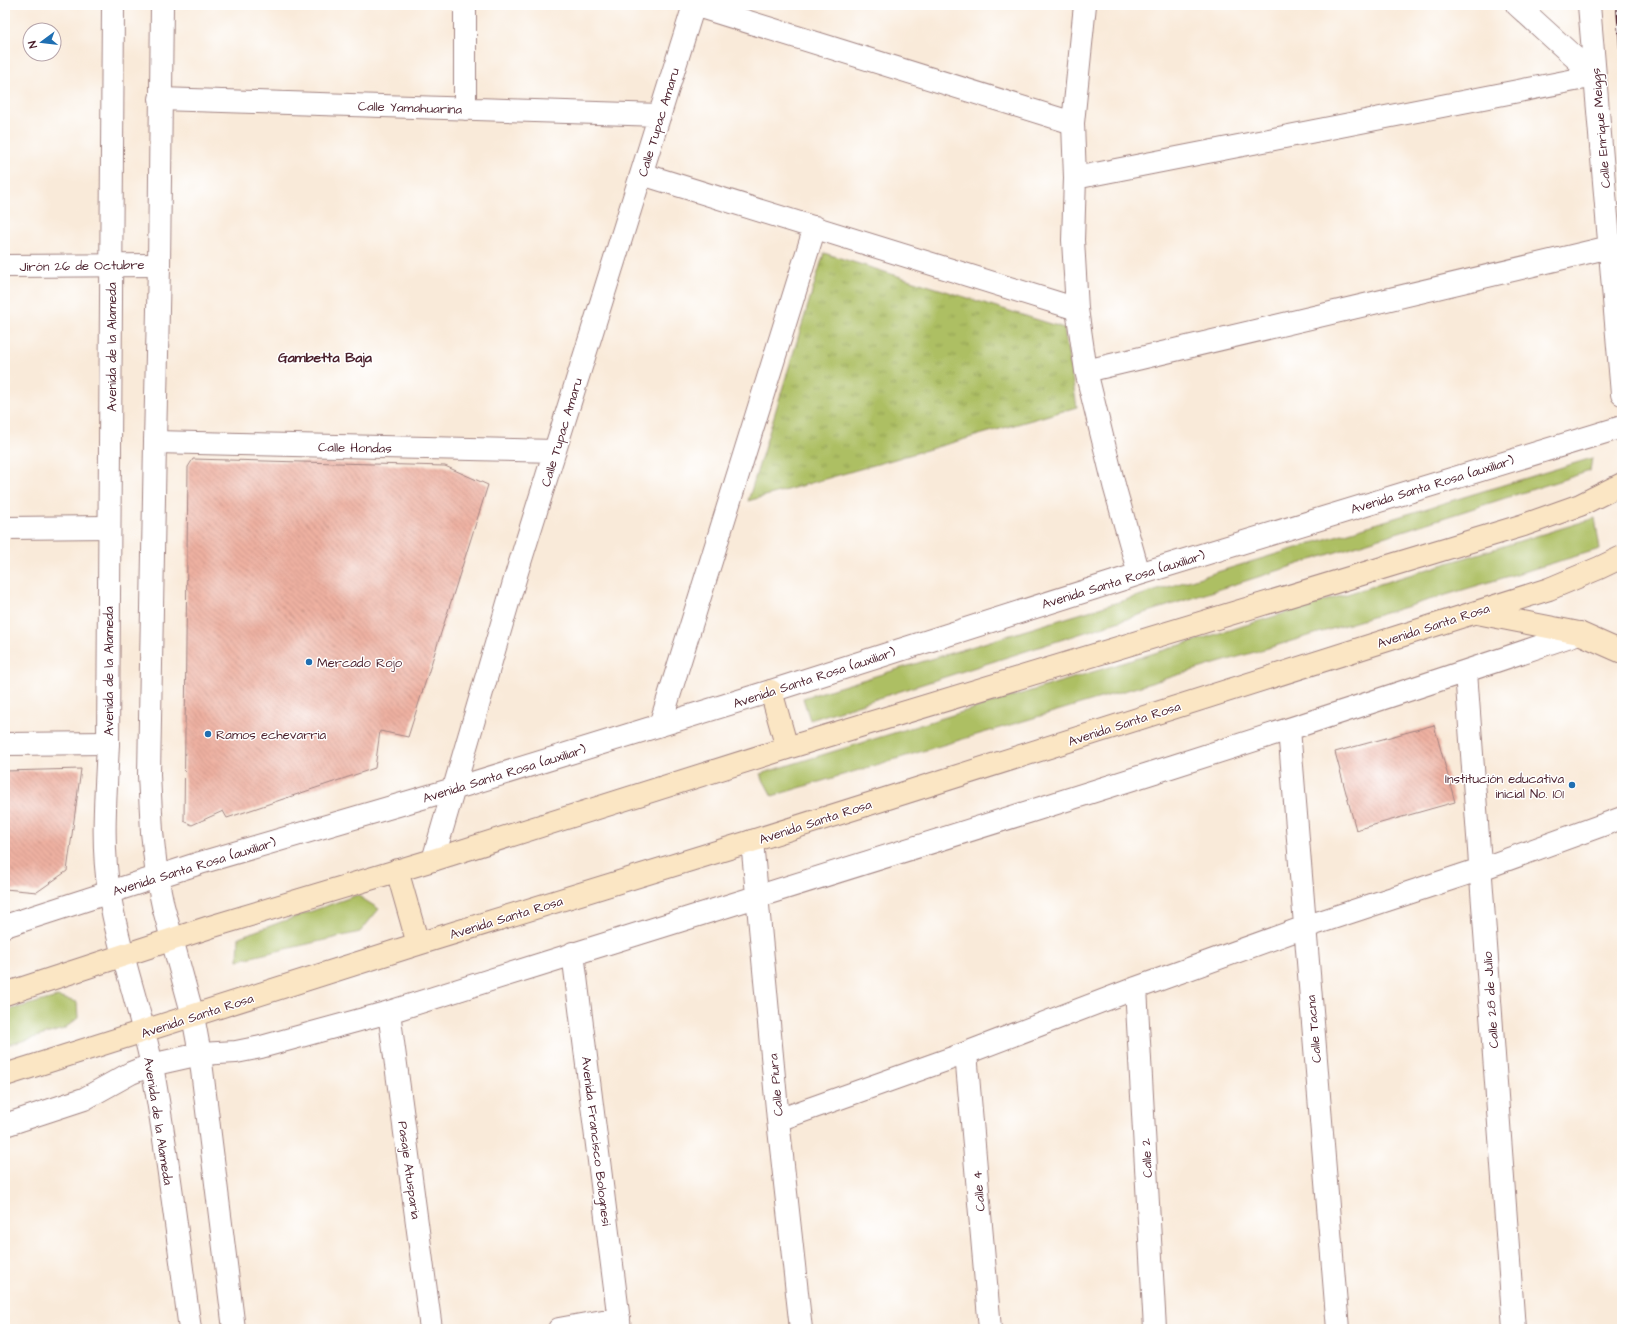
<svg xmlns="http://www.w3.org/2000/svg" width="1627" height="1334" font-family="'Architects Daughter',sans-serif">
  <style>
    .grass { fill: #adbf63; stroke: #7c6f47 }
    .park { fill: url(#park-tufts); stroke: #7c6f47 }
    .building { fill: url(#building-back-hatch) }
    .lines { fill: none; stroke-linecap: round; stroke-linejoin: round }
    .minor-casing { stroke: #a28482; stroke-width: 24 }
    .tertiary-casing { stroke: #a28482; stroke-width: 24 }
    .secondary-casing { stroke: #a28482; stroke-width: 24 }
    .minor { stroke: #fff; stroke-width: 22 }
    .tertiary { stroke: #fff; stroke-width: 22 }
    .secondary { stroke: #fbe6c4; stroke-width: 22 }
    .rail-casing { stroke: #4a1f2b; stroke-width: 4.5 }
    .rail { stroke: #fff; stroke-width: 3; stroke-dasharray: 9; stroke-linecap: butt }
    .poi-dot { fill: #1f6fb2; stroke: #fff; stroke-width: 1.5 }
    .labels { text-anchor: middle; stroke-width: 3; stroke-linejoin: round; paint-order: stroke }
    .street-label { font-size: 13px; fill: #4a1f2b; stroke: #fff }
    .poi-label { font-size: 13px; fill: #4a1f2b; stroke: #fff; text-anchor: start }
    .neighbourhood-label { font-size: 14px; font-weight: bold; fill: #4a1f2b; stroke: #fff }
  </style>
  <defs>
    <pattern id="park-tufts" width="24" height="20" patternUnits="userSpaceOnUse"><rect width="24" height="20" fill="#adbf63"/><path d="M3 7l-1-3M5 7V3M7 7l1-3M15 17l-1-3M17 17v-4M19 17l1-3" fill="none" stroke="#8f9b52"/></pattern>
    <pattern id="building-back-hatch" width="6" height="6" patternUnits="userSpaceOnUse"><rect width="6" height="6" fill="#eeb1a1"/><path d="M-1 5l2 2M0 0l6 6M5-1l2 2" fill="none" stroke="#c38f83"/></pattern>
  </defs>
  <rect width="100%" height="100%" fill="#fff"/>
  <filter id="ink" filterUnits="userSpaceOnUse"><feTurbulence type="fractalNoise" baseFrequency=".025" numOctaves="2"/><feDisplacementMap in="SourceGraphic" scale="8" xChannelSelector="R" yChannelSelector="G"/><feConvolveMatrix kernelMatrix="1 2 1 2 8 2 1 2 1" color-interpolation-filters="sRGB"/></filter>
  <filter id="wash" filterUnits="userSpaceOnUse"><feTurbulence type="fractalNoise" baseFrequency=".012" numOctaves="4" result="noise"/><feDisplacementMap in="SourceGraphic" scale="16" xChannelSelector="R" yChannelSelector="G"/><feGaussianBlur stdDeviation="0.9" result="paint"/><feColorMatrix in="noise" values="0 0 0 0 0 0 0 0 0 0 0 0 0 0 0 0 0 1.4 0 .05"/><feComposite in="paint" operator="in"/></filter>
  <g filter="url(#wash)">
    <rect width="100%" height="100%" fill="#f9ead9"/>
    <path class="grass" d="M 1592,458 L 1590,471 L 810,720 L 803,698 Z
      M 1595,518 L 1600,549 L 772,796 L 760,774 Z
      M 357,895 L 379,909 L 360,932 L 238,960 L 239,937 Z
      M 57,997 L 77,1002 L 78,1018 L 64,1029 L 5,1046 L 5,1011 Z"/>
    <path class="park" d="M 824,253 L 1064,328 L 1077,407 L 748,501 Z"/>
    <g id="blocks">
      <path class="building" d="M 193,459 L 445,466 L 488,485 L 408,737 L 380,731 L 375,768 L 227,818 L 223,811 L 192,825 L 184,821 L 188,467 Z
        M 1434,725 L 1455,802 L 1356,830 L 1335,752 Z
        M 81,769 L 67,871 L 37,892 L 5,889 L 5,771 Z"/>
    </g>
  </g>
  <g filter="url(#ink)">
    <use href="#blocks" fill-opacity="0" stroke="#a28482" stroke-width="1"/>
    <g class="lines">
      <g class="minor-casing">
        <path id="minor" d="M 694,5 L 1073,123
          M 1085,5 L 1073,123 L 1075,178 L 1073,240 L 1077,309 L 1086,371 L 1114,485 L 1139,574
          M 1517,5 L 1595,76
          M 1589,5 L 1622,394
          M 160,99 L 660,115
          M 465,109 L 465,5
          M 642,174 L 1077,309
          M 1075,178 L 1595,76
          M 5,266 L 159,265
          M 1086,371 L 1610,247
          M 155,442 L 555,451
          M 5,528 L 109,527
          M 1466,672 L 1514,1329
          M 660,725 L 815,227
          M 1289,729 L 1338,1329
          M 5,744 L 108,743
          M 752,841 L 778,1120 L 801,1329
          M 433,860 L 517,572 L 694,5
          M 5,926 L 200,863 L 453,789 L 771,691 L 1139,574 L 1622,427
          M 573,953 L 620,1329
          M 1136,988 L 1155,1329
          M 389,1012 L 431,1329
          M 966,1053 L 990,1329
          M 778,1120 L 966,1053 L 1136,988 L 1305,927 L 1481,869 L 1622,818
          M 5,1125 L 84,1099 L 131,1073 L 151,1065 L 200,1054 L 236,1052 L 261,1047 L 389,1012 C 786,886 1185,767 1579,633
          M 559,1329 L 619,1318"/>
      </g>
      <g class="tertiary-casing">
        <path id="tertiary" d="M 113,5 L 108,743 C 106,793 101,842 109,891 C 118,950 140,1007 152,1066 C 168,1153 178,1242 190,1329
          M 162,5 L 159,265 L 155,442 L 149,775 L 152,832 L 157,877 L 163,906 L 193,1016 L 200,1054 L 234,1329"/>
      </g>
      <g class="secondary-casing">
        <path id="secondary" d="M 1477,613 L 1579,633 L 1622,652
          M 771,691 L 787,748
          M 397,870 L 418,944
          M 5,994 L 210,927 L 433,860 L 787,748 L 1524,525 L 1580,505 L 1622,484
          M 5,1075 L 418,944 L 752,841 L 1549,589 L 1599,568 L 1622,557"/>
      </g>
      <use href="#minor" class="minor"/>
      <use href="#tertiary" class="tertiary"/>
      <use href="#secondary" class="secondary"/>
      <g class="rail-casing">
        <path id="rail" d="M 1618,5 L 1622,59"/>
      </g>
      <use href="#rail" class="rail"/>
    </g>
  </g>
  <g class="poi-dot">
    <circle cx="309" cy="662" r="4"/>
    <circle cx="208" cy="734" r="4"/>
    <circle cx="1572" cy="785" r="4"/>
  </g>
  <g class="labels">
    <g class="street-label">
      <text transform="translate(410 107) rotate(2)" y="5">Calle Yamahuarina</text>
      <text transform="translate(658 122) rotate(-73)" y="5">Calle Tupac Amaru</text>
      <text transform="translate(1600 128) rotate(-95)" y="5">Calle Enrique Meiggs</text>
      <text transform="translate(82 265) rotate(-1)" y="5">Jirón 26 de Octubre</text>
      <text transform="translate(111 347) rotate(-90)" y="5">Avenida de la Alameda</text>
      <text transform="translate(561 432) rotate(-73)" y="5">Calle Tupac Amaru</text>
      <text transform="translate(355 447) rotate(1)" y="5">Calle Hondas</text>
      <text transform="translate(1432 484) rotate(-17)" y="5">Avenida Santa Rosa (auxiliar)</text>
      <text transform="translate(1123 579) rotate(-17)" y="5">Avenida Santa Rosa (auxiliar)</text>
      <text transform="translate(1433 625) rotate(-18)" y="5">Avenida Santa Rosa</text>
      <text transform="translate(108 671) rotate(-90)" y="5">Avenida de la Alameda</text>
      <text transform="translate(814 677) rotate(-18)" y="5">Avenida Santa Rosa (auxiliar)</text>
      <text transform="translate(1124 723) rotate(-18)" y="5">Avenida Santa Rosa</text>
      <text transform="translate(504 773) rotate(-17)" y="5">Avenida Santa Rosa (auxiliar)</text>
      <text transform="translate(815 821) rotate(-18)" y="5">Avenida Santa Rosa</text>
      <text transform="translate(194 866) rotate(-17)" y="5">Avenida Santa Rosa (auxiliar)</text>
      <text transform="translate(506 917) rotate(-17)" y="5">Avenida Santa Rosa</text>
      <text transform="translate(1490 1000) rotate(-94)" y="5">Calle 28 de Julio</text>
      <text transform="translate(197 1015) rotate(-18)" y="5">Avenida Santa Rosa</text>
      <text transform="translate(1313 1029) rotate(-95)" y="5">Calle Tacna</text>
      <text transform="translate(775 1085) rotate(-95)" y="5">Calle Piura</text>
      <text transform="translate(159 1121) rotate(81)" y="5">Avenida de la Alameda</text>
      <text transform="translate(597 1141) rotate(83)" y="5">Avenida Francisco Bolognesi</text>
      <text transform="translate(1146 1158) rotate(-93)" y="5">Calle 2</text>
      <text transform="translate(410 1170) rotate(82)" y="5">Pasaje Atusparia</text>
      <text transform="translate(978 1191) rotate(-95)" y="5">Calle 4</text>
    </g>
    <g class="poi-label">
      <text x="317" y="667">Mercado Rojo</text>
      <text x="216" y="739">Ramos echevarria</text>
      <text x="1564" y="783" text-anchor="end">Institución educativa<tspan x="1564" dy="15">inicial No. 101</tspan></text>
    </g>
    <g class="neighbourhood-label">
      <text x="325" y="362">Gambetta Baja</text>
    </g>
  </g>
  <rect width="1627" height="1334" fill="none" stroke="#fff" stroke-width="20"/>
  <g transform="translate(42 42) rotate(255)"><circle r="19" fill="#ffffff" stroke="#b7a5aa"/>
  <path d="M0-3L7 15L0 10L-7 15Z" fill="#1f6fb2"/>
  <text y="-6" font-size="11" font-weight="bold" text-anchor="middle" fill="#4a1f2b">N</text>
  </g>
</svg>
